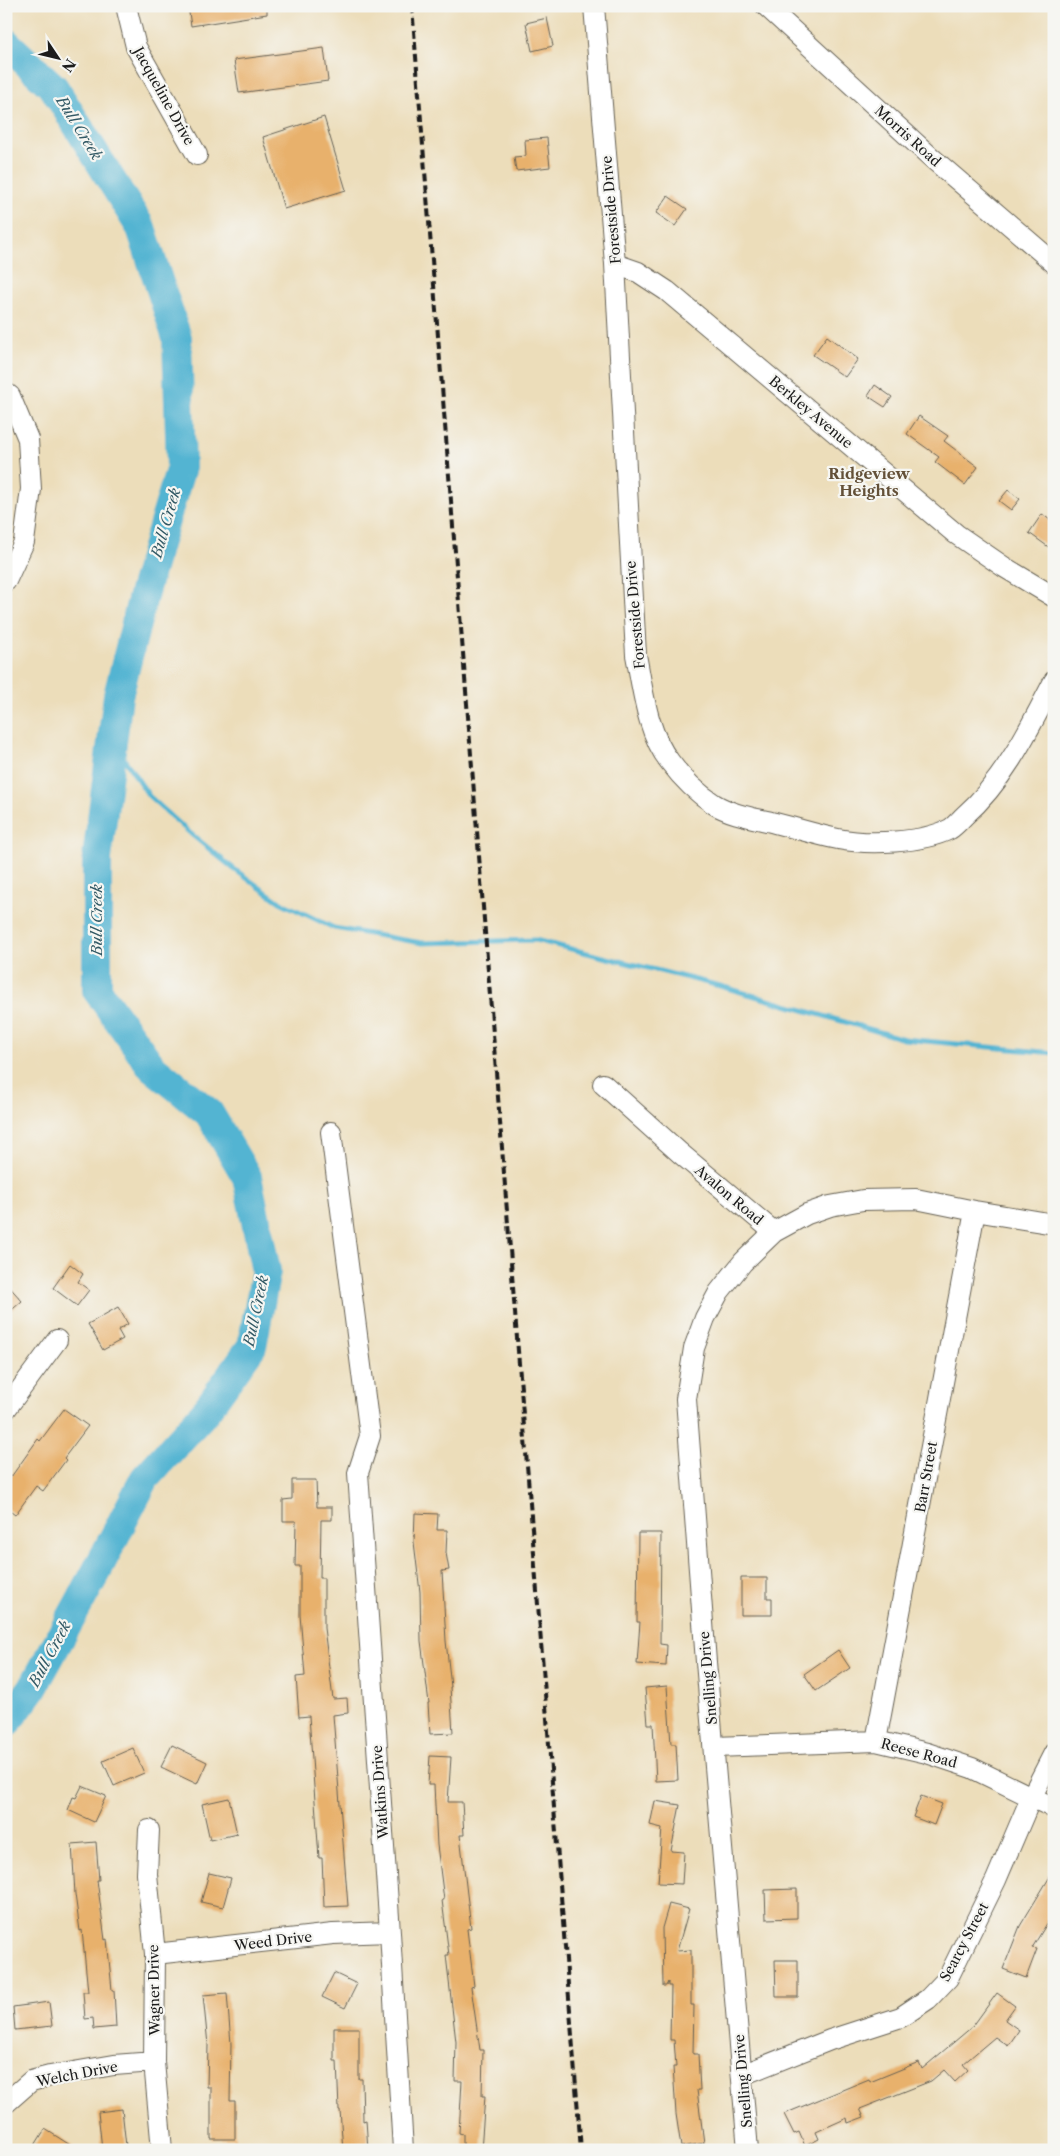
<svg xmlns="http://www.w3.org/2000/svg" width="1060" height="2156" font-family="'Libre Caslon Text',serif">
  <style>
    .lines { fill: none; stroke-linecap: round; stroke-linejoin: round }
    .stream { stroke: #53b4d2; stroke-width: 5 }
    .river { stroke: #53b4d2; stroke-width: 30 }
    .building { fill: #e8b16c }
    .minor-casing { stroke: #656053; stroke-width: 22 }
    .minor { stroke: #fff; stroke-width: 20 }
    .rail { stroke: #1c1c1c; stroke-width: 4; stroke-dasharray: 8 4; stroke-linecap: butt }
    .labels { text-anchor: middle; stroke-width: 4.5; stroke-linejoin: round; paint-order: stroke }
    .street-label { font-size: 14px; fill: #1c1c1c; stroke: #f6f6f2 }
    .water-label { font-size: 15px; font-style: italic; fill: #325965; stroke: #f6f6f2 }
    .neighbourhood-label { font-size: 15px; font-weight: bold; fill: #635038; stroke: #f6f6f2 }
  </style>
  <rect width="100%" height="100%" fill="#f6f6f2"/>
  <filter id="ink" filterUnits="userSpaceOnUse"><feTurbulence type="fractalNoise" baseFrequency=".02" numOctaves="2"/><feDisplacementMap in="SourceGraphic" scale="10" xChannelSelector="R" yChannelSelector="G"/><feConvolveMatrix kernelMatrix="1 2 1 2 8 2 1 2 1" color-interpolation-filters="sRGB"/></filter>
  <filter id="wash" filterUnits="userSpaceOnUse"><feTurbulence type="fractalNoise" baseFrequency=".0096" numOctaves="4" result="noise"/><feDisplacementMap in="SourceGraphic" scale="20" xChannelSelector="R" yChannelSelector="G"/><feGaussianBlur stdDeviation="1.12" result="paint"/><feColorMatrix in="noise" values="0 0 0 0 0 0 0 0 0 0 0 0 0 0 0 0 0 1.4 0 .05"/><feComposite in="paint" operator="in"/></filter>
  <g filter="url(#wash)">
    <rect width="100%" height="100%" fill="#ecddba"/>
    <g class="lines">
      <path class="stream" d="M 112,741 L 149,796 L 191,834 L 234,869 L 280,902 L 334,928 L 422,943 L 535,940 L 720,986 L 904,1039 L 1054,1053"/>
      <path class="river" d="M 6,43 L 54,88 L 141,228 L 177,338 L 181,467 L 145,588 L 118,696 L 97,858 L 97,990 L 152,1067 L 209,1113 L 247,1177 L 266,1271 L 252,1346 L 205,1412 L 145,1478 L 94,1576 L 32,1689 L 6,1724"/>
    </g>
    <g id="blocks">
      <path class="building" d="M 188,6 L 267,6 L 267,14 L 191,26 Z
        M 547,18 L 553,46 L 532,51 L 526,23 Z
        M 324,48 L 328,81 L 239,93 L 234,60 Z
        M 324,117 L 346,190 L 284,209 L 263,137 Z
        M 547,138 L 550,167 L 516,171 L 514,157 L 526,156 L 525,140 Z
        M 668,196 L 687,209 L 675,226 L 656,213 Z
        M 827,336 L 858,359 L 845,377 L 813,355 Z
        M 875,385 L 892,397 L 885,407 L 868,396 Z
        M 919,416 L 948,436 L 944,441 L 978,467 L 965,485 L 935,462 L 939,457 L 907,434 Z
        M 1008,490 L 1020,499 L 1011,510 L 999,501 Z
        M 1042,514 L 1054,523 L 1054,551 L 1029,533 Z
        M 70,1264 L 83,1274 L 78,1282 L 89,1290 L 77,1306 L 53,1288 Z
        M 6,1283 L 22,1301 L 6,1315 Z
        M 118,1307 L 128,1324 L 118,1330 L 123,1339 L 103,1350 L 88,1324 Z
        M 64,1409 L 88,1426 L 64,1458 L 66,1460 L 43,1491 L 36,1486 L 15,1515 L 6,1508 L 6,1484 L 38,1439 L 40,1441 Z
        M 292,1480 L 316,1480 L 317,1507 L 332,1507 L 332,1520 L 321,1520 L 320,1578 L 324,1578 L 324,1628 L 333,1699 L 347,1698 L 348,1713 L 333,1715 L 348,1906 L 324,1907 L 322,1858 L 319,1858 L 309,1716 L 299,1717 L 296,1677 L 305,1676 L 300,1615 L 300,1566 L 295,1566 L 296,1521 L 283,1521 L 283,1500 L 292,1499 Z
        M 415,1513 L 438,1514 L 437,1530 L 447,1530 L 446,1553 L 449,1570 L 442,1571 L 446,1641 L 451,1687 L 450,1687 L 453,1733 L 430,1734 L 428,1703 L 429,1703 L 421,1641 L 420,1592 L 414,1542 Z
        M 638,1533 L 661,1533 L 660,1644 L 667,1645 L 666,1666 L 637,1664 L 640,1622 L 637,1622 Z
        M 741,1578 L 767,1578 L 767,1598 L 772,1598 L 772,1615 L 741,1615 Z
        M 838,1650 L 850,1668 L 816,1691 L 804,1674 Z
        M 667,1686 L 671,1744 L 676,1744 L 678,1780 L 656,1781 L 653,1724 L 648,1724 L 645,1688 Z
        M 172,1745 L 207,1762 L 197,1784 L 161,1767 Z
        M 133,1748 L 144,1773 L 114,1786 L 103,1761 Z
        M 430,1756 L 451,1757 L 448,1802 L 462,1802 L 464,1835 L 460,1835 L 471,1928 L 467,1929 L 474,1986 L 471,1987 L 480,2050 L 483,2050 L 482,2096 L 485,2096 L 481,2150 L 463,2150 L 463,2134 L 459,2133 L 462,2081 L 455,2081 L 456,2042 L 446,1955 L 449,1955 L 442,1900 L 444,1900 L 437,1845 L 434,1785 L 428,1785 Z
        M 82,1786 L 106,1796 L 94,1822 L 68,1810 L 73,1797 L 76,1798 Z
        M 921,1796 L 942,1804 L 934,1825 L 913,1817 Z
        M 229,1798 L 237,1834 L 210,1840 L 202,1804 Z
        M 655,1801 L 680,1805 L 671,1851 L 684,1852 L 682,1884 L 658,1883 L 662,1828 L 650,1825 Z
        M 96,1842 L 99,1880 L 97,1880 L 105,1940 L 107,1939 L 112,1990 L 114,1990 L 116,2027 L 94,2029 L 93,2018 L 85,2019 L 83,1992 L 88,1992 L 82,1930 L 80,1931 L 75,1894 L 72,1844 Z
        M 1054,1870 L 1054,1912 L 1032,1948 L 1037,1949 L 1026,1978 L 1003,1969 L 1020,1926 Z
        M 209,1873 L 231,1878 L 223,1907 L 201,1902 Z
        M 797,1889 L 797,1918 L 766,1919 L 765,1890 Z
        M 669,1904 L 689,1909 L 677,1951 L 691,1950 L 691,2005 L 694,2005 L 693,2054 L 698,2054 L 700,2090 L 697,2090 L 704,2143 L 681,2147 L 676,2114 L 673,2067 L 676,2067 L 674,2040 L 670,2040 L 671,1986 L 668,1986 L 668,1982 L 666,1986 L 663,1986 L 662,1928 Z
        M 775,1960 L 798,1960 L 798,1997 L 776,1997 Z
        M 334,1973 L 357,1984 L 345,2008 L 322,1997 Z
        M 227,1993 L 231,2044 L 230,2101 L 235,2101 L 235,2139 L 211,2139 L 211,2087 L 207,2087 L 208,2045 L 203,1995 Z
        M 997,1993 L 1015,2006 L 1005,2020 L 1019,2030 L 1008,2046 L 995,2037 L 963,2064 L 968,2070 L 955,2082 L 944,2070 L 931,2081 L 860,2109 L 864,2117 L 848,2123 L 847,2118 L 816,2132 L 819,2139 L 805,2146 L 799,2132 L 794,2134 L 784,2114 L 869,2079 L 870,2082 L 919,2062 L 922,2069 L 973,2026 Z
        M 49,2002 L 52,2026 L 15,2030 L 13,2007 Z
        M 334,2028 L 359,2028 L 359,2079 L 362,2079 L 363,2121 L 366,2120 L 368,2150 L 343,2150 L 340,2110 L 339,2110 L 337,2061 L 334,2061 Z
        M 122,2109 L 126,2146 L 102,2149 L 98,2112 Z
        M 45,2129 L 78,2150 L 32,2150 Z"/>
    </g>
  </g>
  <g filter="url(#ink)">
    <use href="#blocks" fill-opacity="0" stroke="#656053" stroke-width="1"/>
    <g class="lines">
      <g class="minor-casing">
        <path id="minor" d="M 126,6 L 136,47 L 197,155
          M 594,6 L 615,264 L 636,655 C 643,690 647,733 670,762 C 682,778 697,793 714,804 C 732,815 755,818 775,823 C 796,828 817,835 838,839 C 868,845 922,843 950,829 C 955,826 960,820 964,816 C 1005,780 1029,729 1054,681
          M 766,6 L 933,159 L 1054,263
          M 615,264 L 638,272 L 667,291 L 956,534 L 1004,567 L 1054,597
          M 6,393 L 10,396 L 28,439 L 31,489 L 24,542 L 6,581
          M 603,1084 L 680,1153 L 774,1232
          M 331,1132 L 370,1436 L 358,1473 L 390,1932 L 403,2150
          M 6,1409 L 57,1340
          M 876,1741 C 910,1565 941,1388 975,1211
          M 715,1747 L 876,1741 L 927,1753 L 972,1768 L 1054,1808
          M 149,1830 L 147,1874 L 155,1954 L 154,2062 L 162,2150
          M 155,1954 L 333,1934 L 390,1932
          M 742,2075 L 830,2040 L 901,2017 L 928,1999 L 948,1978 L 996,1880 L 1031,1798 L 1054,1753
          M 6,2103 L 31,2081 L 50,2076 L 114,2065 L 154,2062
          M 748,2150 L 706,1662 L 686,1399 L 694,1348 L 705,1318 L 719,1292 L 743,1262 L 774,1232 L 807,1214 L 830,1206 L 863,1200 L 916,1199 L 975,1211 L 1054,1224"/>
      </g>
      <use href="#minor" class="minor"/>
      <path class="rail" d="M 412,6 L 581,2150"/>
    </g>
  </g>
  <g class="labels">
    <g class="street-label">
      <text transform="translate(164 96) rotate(61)" y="5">Jacqueline Drive</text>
      <text transform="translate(908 136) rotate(42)" y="5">Morris Road</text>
      <text transform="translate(611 210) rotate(-95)" y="5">Forestside Drive</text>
      <text transform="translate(811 412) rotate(40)" y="5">Berkley Avenue</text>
      <text transform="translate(635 615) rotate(-95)" y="5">Forestside Drive</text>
      <text transform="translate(729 1195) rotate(40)" y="5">Avalon Road</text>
      <text transform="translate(926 1477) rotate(-80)" y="5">Barr Street</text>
      <text transform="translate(708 1678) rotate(-95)" y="5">Snelling Drive</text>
      <text transform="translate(919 1753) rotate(15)" y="5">Reese Road</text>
      <text transform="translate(380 1792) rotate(-94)" y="5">Watkins Drive</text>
      <text transform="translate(273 1941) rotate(-7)" y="5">Weed Drive</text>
      <text transform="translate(964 1942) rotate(-62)" y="5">Searcy Street</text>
      <text transform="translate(154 1990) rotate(-91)" y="5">Wagner Drive</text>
      <text transform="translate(77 2074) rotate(-11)" y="5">Welch Drive</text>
      <text transform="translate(743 2081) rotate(-95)" y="5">Snelling Drive</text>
    </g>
    <g class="water-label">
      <text transform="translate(79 128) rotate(58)" y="5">Bull Creek</text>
      <text transform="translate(166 523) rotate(-74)" y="5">Bull Creek</text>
      <text transform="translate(97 920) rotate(-90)" y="5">Bull Creek</text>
      <text transform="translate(256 1311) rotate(-78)" y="5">Bull Creek</text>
      <text transform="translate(50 1654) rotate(-62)" y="5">Bull Creek</text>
    </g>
    <g class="neighbourhood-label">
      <text x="869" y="479">Ridgeview<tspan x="869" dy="17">Heights</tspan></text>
    </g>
  </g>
  <rect width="1060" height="2156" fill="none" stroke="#f6f6f2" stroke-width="25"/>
  <g transform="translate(58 58) rotate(125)" stroke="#f6f6f2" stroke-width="4" paint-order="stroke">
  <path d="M0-4L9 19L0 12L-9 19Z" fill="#1c1c1c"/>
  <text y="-8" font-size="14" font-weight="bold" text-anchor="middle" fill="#1c1c1c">N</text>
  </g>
</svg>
